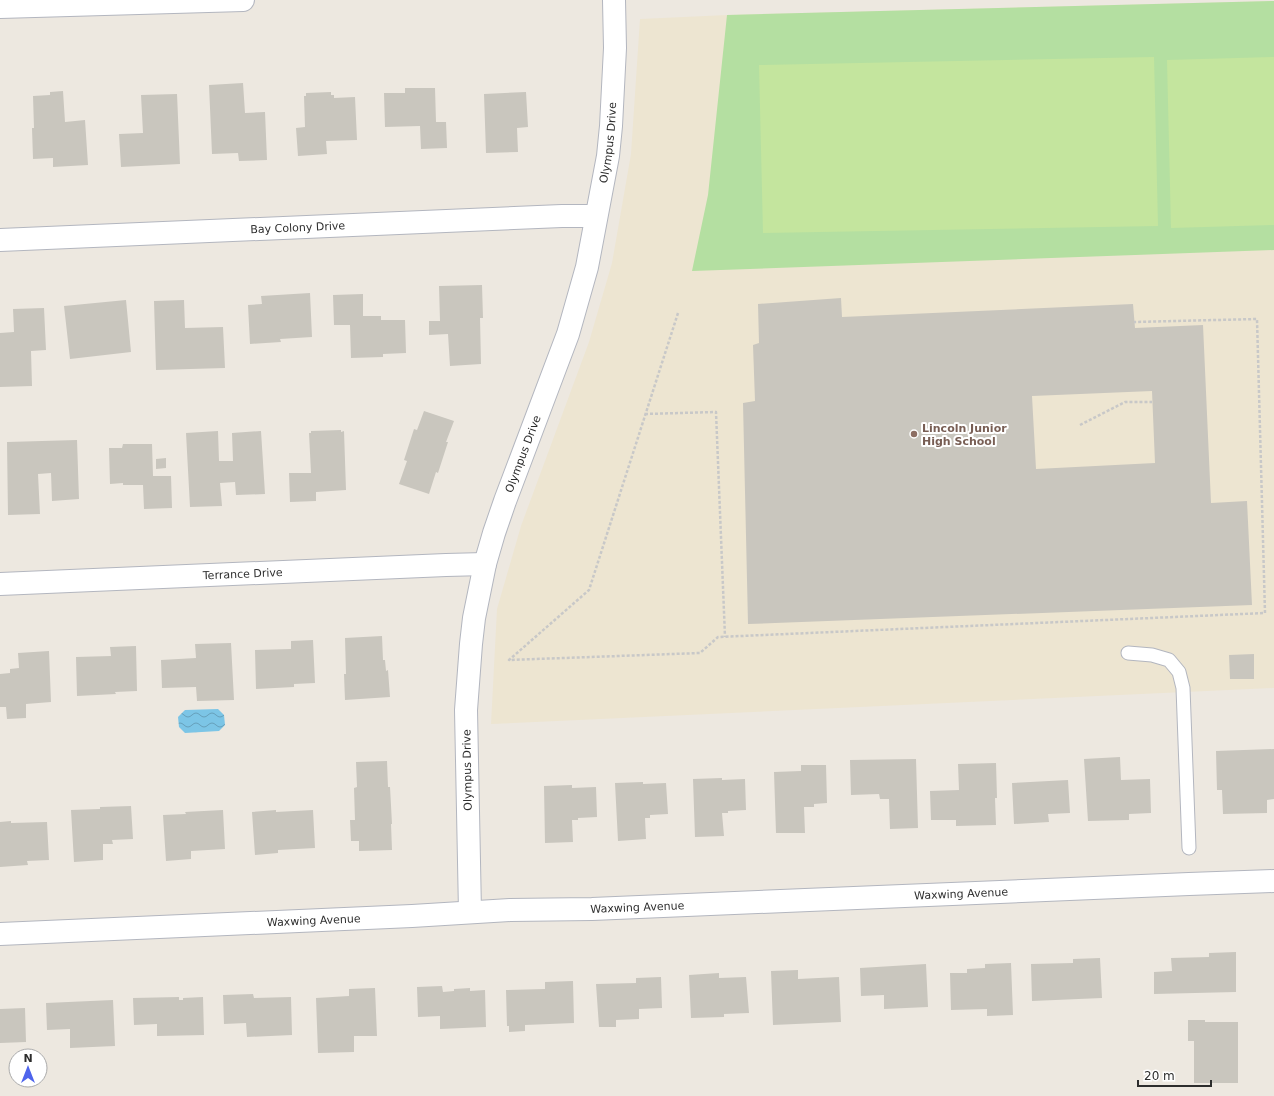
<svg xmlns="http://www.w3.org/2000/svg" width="1274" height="1096" font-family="'DejaVu Sans',sans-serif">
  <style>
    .education { fill: #ede5d1 }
    .park { fill: #b4dfa1 }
    .pitch { fill: #c4e59e }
    .water { fill: url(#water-waves) }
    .building { fill: #c9c6be; fill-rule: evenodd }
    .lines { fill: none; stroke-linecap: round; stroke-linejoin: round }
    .service-casing { stroke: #b3b6bf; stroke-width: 15 }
    .minor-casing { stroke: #b3b6bf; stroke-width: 24 }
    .secondary-casing { stroke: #b3b6bf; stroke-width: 24 }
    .path { stroke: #c8c8c8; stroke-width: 2.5; stroke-dasharray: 3 2; stroke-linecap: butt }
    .service { stroke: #fff; stroke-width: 13 }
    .minor { stroke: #fff; stroke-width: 22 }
    .secondary { stroke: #fff; stroke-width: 22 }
    .education-dot { fill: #8d6e63; stroke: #fff; stroke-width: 1.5 }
    .labels { text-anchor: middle; stroke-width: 4; stroke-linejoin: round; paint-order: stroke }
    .street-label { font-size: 11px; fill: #2d2d2d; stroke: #fff }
    .education-label { font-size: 11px; font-weight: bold; fill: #785e54; stroke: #fff; text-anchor: start }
  </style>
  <defs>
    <pattern id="water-waves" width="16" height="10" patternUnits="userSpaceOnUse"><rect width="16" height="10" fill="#7cc5e6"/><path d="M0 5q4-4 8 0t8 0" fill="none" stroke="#66a0bb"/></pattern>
  </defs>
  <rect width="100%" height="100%" fill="#ede8e0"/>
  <path class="education" d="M 1274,1 L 1274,688 L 491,724 L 497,609 L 521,526 L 589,342 L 612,263 L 631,154 L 640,19 L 727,15 Z"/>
  <path class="park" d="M 1274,1 L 1274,250 L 692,271 L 708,195 L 727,15 Z"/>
  <path class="pitch" d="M 1154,57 L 1158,226 L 763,233 L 759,65 Z
    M 1274,57 L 1274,225 L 1171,228 L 1167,60 Z"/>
  <path class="water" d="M 218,709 L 224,715 L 225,725 L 219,731 L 185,733 L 179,727 L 178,717 L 185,710 Z"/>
  <path class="building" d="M 243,83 L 245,113 L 265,112 L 267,160 L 239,161 L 238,153 L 212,154 L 209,85 Z
    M 405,88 L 435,88 L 436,122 L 446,122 L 447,148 L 421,149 L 420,126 L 385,127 L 384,93 L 405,93 Z
    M 63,91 L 65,122 L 85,120 L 88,165 L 53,167 L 53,158 L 33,159 L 32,128 L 34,128 L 33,96 L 50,95 L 50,92 Z
    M 331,92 L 331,95 L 334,95 L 334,98 L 355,97 L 357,140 L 326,141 L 327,154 L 298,156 L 296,128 L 305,127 L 304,96 L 306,96 L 306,93 Z
    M 526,92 L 528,127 L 517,128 L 518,152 L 486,153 L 484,94 Z
    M 177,94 L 180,164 L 121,167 L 119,134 L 143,133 L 141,95 Z
    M 482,285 L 483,318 L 480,318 L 481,364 L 450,366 L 448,334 L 429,335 L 429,321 L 440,321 L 439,286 Z
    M 310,293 L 312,337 L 280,339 L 281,342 L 250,344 L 248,305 L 262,304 L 261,296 Z
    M 363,294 L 363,316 L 381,316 L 381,320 L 405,320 L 406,353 L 383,354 L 383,357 L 351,358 L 350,325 L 334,325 L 333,295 Z
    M 841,298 L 842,317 L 1133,304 L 1135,328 L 1203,325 L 1211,503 L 1247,501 L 1252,605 L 748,624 L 743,403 L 755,401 L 753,345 L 759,343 L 758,304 ZM 1152,391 L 1155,463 L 1036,469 L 1032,396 Z
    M 126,300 L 131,352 L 70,359 L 64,306 Z
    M 184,300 L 185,328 L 223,327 L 225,368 L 156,370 L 154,301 Z
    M 44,308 L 46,350 L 31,351 L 32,386 L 0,387 L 0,333 L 14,332 L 13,309 Z
    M 424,411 L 454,421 L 446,442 L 448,442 L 438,473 L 436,472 L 429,494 L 399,484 L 407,461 L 404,460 L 414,429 L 417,430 Z
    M 341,430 L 341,432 L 344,431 L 346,490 L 316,492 L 316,501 L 290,502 L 289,473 L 311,473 L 309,433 L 311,433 L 311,431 Z
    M 218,431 L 219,461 L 233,461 L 232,433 L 261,431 L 265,494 L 236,495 L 235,482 L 220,483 L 222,506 L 190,507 L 186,433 Z
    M 77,440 L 79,499 L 52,501 L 51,473 L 38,474 L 40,514 L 8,515 L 7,442 Z
    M 123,444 L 152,444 L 153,476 L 171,476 L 172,508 L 144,509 L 143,485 L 123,485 L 123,483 L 110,484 L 109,448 L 122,448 Z
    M 166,458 L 166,468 L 156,469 L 156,459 Z
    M 382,636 L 383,660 L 385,660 L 386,671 L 388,670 L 390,697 L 345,700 L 344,674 L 346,674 L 345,638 Z
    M 313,640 L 315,683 L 294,684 L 294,687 L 256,689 L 255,650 L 291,649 L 291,641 Z
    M 231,643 L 234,700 L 197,701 L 196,687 L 162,688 L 161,660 L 196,658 L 195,644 Z
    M 136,646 L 137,691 L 115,692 L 116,694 L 77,696 L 76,657 L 111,656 L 110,647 Z
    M 49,651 L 51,702 L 26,704 L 26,718 L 7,719 L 6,707 L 0,707 L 0,674 L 10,673 L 10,669 L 19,668 L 18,653 Z
    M 1254,654 L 1254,679 L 1230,679 L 1229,655 Z
    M 1274,749 L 1274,799 L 1267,800 L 1267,813 L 1223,814 L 1222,790 L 1217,790 L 1216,751 Z
    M 1120,757 L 1121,780 L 1150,779 L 1151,813 L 1129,814 L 1129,820 L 1088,821 L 1084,759 Z
    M 916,759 L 918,828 L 890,829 L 889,799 L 880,799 L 879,794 L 851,795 L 850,760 Z
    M 387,761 L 388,787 L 390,787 L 392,824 L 391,824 L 392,850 L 359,851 L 359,841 L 351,841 L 350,820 L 355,820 L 354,788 L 357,787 L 356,762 Z
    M 996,763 L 997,798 L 995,798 L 996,825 L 956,826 L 956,820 L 931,820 L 930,791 L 959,790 L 958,764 Z
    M 801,765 L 826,765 L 827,803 L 814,804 L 814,807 L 804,807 L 805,833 L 776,833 L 774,772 L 801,771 Z
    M 722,778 L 722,780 L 745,779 L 746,810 L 728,811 L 728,813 L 722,813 L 724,836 L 695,837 L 693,779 Z
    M 1068,780 L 1070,813 L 1048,814 L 1049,822 L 1014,824 L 1012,783 Z
    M 643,782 L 643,784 L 666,783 L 668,814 L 650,815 L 650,818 L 645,818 L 646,839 L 618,841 L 615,783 Z
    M 572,785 L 572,788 L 596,787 L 597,817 L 578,818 L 578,820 L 572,820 L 573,842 L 545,843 L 544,786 Z
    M 131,806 L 133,839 L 112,840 L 113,844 L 103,844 L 103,860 L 74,862 L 71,810 L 100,809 L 100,807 Z
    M 223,810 L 225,849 L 191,851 L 191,859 L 166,861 L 163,815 L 186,814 L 185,812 Z
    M 276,810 L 276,812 L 313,810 L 315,848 L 278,850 L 278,853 L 255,855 L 252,812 Z
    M 11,821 L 11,823 L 47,822 L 49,860 L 27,861 L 28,865 L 0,867 L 0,822 Z
    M 1236,952 L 1236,992 L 1154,994 L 1154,972 L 1172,971 L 1171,958 L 1209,957 L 1209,953 Z
    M 1100,958 L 1102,998 L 1032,1001 L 1031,964 L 1073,963 L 1073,959 Z
    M 1011,963 L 1013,1015 L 987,1016 L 987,1009 L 951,1010 L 950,973 L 967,973 L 967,969 L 985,968 L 985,964 Z
    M 926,964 L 928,1007 L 884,1009 L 884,995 L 861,996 L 860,968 Z
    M 798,970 L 798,979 L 839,977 L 841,1022 L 773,1025 L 771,971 Z
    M 719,973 L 719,978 L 746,977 L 749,1013 L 724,1014 L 724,1017 L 691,1018 L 689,975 Z
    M 661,977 L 662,1008 L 639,1009 L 639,1019 L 616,1020 L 616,1027 L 599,1027 L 596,984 L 636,983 L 636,978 Z
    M 573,981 L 574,1023 L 525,1025 L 525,1031 L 509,1032 L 509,1026 L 507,1026 L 506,990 L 545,989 L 545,982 Z
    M 442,986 L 443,992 L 454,991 L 454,989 L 470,988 L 470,991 L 485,990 L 486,1027 L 440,1029 L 440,1016 L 418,1017 L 417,987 Z
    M 375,988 L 377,1036 L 354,1036 L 354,1052 L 318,1053 L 316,998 L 349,996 L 349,989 Z
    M 253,994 L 254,998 L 291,997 L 292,1035 L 247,1037 L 246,1023 L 224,1024 L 223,995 Z
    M 179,997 L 179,1000 L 183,1000 L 183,998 L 203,997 L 204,1035 L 157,1036 L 157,1024 L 134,1025 L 133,998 Z
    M 113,1000 L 115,1046 L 70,1048 L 70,1029 L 47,1030 L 46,1003 Z
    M 25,1008 L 26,1042 L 0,1043 L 0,1009 Z
    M 1188,1020 L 1205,1020 L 1205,1022 L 1238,1022 L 1238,1083 L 1194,1083 L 1194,1041 L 1188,1041 Z"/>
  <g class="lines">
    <g class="service-casing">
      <path id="service" d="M 1128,653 L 1152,655 L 1169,660 L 1179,672 L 1183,688 L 1189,848"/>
    </g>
    <g class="minor-casing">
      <g id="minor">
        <path id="s1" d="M 0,240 L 562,216 L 596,216"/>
        <path id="s2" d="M 0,584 L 446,565 L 485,564"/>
        <path id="s3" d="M 470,912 L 466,710 L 471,644 L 474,618 L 485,564 L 494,533 L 505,501 L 568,334 L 587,267 L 608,156 L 611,126 L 615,48 L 614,0"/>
        <path id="s4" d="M 0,934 L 412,916 L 510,910 L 592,909 L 1189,884 L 1274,881"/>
      </g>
    </g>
    <g class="secondary-casing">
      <path id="secondary" d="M 0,7 L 243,0"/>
    </g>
    <path class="path" d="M 678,313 L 589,590 L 509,660 L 700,653 L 718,637 L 1265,613 L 1257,319 L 1134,322
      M 645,414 L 716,412 L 725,637
      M 1080,425 L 1125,402 L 1152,402"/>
    <use href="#service" class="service"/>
    <use href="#minor" class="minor"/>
    <use href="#secondary" class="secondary"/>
  </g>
  <circle class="education-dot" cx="914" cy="434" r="4"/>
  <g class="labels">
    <g class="street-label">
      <text dy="4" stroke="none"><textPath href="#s3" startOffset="790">Olympus Drive</textPath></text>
      <text dy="4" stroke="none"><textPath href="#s1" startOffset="298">Bay Colony Drive</textPath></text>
      <text dy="4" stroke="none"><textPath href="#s3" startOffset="466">Olympus Drive</textPath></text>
      <text dy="4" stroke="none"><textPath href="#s2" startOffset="243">Terrance Drive</textPath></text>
      <text transform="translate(467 770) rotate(-91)" y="4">Olympus Drive</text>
      <text dy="4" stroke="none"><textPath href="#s4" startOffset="962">Waxwing Avenue</textPath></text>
      <text dy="4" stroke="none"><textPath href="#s4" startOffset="638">Waxwing Avenue</textPath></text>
      <text dy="4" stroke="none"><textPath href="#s4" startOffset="314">Waxwing Avenue</textPath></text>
    </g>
    <g class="education-label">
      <text x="922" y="432">Lincoln Junior<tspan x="922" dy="13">High School</tspan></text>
    </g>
  </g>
  <g transform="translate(28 1068)"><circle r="19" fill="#ffffff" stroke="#ababab"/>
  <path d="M0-3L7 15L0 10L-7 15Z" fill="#4e64ec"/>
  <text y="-6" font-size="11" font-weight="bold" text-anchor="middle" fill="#2d2d2d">N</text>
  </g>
  <path d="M1138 1080v6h73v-6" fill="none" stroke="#2d2d2d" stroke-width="2"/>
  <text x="1144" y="1080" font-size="12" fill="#2d2d2d" stroke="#ffffff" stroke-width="3" paint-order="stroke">20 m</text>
</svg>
